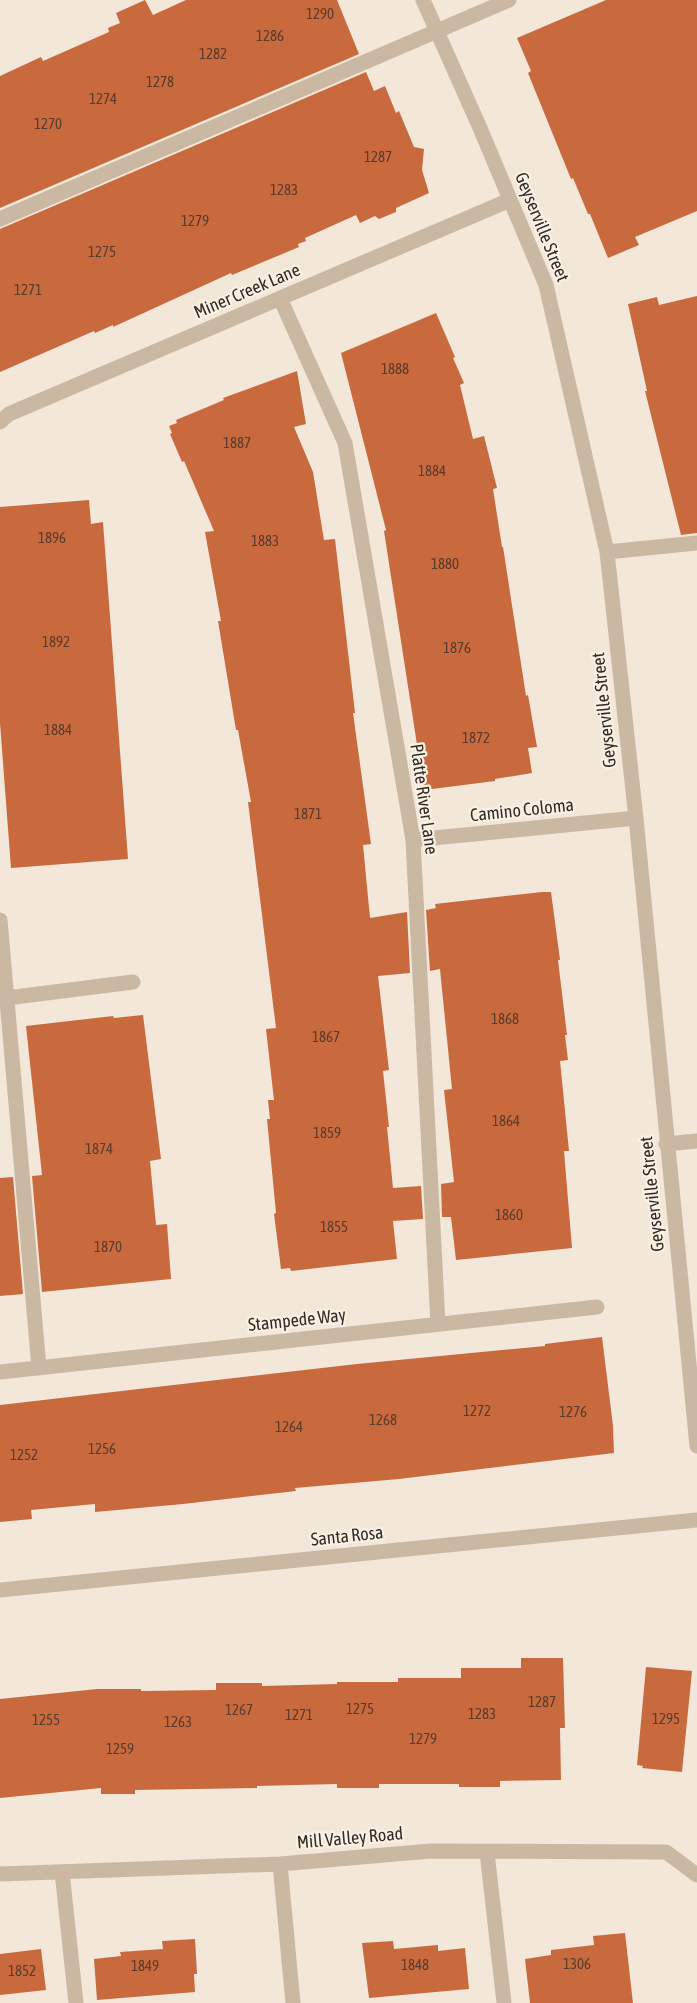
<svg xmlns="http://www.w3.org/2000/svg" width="697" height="2003" font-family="'Asap Condensed',sans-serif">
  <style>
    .building { fill: #c96a3e }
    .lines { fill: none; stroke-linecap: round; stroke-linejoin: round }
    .minor { stroke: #cab8a3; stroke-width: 15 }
    .labels { text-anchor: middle; stroke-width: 4.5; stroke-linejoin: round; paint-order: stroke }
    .number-label { font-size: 15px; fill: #5a3b2c }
    .street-label { font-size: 18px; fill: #352b26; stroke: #f9f1e4 }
  </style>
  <rect width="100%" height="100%" fill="#f2e7d8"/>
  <path class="building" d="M 145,0 L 153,15 L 186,0 L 337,0 L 359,54 L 0,208 L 0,76 L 41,57 L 43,61 L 109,32 L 108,28 L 120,23 L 116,13 Z
    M 606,0 L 697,0 L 697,211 L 635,237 L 639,245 L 608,258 L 590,214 L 588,214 L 573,178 L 571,179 L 528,73 L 531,71 L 517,38 Z
    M 366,72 L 374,91 L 385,86 L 396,113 L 399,111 L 414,147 L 424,149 L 422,170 L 429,193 L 396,208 L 396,212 L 379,219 L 375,216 L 360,223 L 356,215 L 305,238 L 306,241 L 298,244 L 299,247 L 232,275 L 231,273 L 113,327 L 113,325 L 95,333 L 94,331 L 0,372 L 0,229 Z
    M 697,296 L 697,533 L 681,535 L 645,391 L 647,391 L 628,304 L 657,297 L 659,305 Z
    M 436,313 L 455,357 L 453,358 L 464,383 L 460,385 L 473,439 L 484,436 L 497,488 L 493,489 L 502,547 L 503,547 L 526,696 L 528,695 L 537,747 L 528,748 L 532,773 L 495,779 L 495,781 L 424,790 L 384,531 L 386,530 L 341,353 Z
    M 297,371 L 306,424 L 294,427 L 313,472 L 324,540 L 335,539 L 355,713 L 353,713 L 371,844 L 363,845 L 370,918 L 407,912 L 410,973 L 378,976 L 389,1070 L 383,1071 L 389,1127 L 387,1127 L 393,1188 L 421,1186 L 423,1219 L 393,1221 L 397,1259 L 291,1271 L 290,1268 L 281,1269 L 274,1214 L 276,1213 L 267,1119 L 270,1119 L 268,1100 L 274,1100 L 266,1029 L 276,1028 L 248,802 L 251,802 L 238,730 L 236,730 L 218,621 L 221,621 L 205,532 L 214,531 L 184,461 L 182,462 L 170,434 L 172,433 L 169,426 L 177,423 L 176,420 L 224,400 L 223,398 Z
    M 89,500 L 91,524 L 103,522 L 128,859 L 11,868 L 0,723 L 0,507 Z
    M 542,892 L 551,892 L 560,960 L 558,960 L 567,1035 L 565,1035 L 568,1060 L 560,1061 L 569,1151 L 564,1151 L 572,1248 L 456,1260 L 451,1217 L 442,1217 L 441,1184 L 454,1182 L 444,1090 L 452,1089 L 440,969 L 430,971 L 426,910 L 436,908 L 435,904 Z
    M 143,1015 L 161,1159 L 150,1161 L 156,1225 L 167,1224 L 171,1279 L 42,1292 L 32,1176 L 42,1175 L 26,1026 L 113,1016 L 114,1018 Z
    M 13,1177 L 23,1294 L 0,1296 L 0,1178 Z
    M 602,1337 L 613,1426 L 614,1453 L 399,1479 L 295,1488 L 296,1491 L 183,1504 L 95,1512 L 95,1504 L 31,1510 L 32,1519 L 0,1522 L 0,1405 L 357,1364 L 545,1346 L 545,1344 Z
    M 521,1658 L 563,1658 L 565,1728 L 560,1728 L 561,1780 L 500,1781 L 500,1787 L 459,1787 L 459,1784 L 379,1784 L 379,1788 L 337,1788 L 337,1784 L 257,1786 L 257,1788 L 135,1790 L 135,1794 L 101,1794 L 101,1788 L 0,1798 L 0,1699 L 97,1689 L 141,1689 L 141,1691 L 216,1690 L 216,1683 L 262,1683 L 262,1686 L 337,1684 L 337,1682 L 398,1682 L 398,1678 L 461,1678 L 461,1668 L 521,1668 Z
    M 646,1667 L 692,1671 L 682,1772 L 642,1768 L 643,1766 L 637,1765 Z
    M 625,1933 L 633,2003 L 530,2003 L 525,1959 L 551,1955 L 551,1950 L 594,1945 L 593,1936 Z
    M 195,1939 L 197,1974 L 194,1974 L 195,1992 L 97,2000 L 94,1959 L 121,1956 L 120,1952 L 163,1949 L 162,1941 Z
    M 393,1941 L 394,1949 L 438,1945 L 438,1951 L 465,1948 L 469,1989 L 369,1998 L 362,1943 Z
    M 41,1949 L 46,1990 L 0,1995 L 0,1954 Z"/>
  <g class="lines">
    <path class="minor" d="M 423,0 L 480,128 L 546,285 L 607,552 L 636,818 L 697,1446
      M 0,219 L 509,0
      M 280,298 L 345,443 L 413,840 L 438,1324
      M 0,422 L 9,414 L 510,200
      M 607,552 L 697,543
      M 413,840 L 636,818
      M 0,920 L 39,1368
      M 7,998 L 133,982
      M 666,1144 L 697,1141
      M 0,1372 L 597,1307
      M 0,1590 L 697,1520
      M 487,1852 L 504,2003
      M 280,1864 L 293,2003
      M 62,1872 L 76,2003
      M 0,1874 L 280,1864 L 431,1851 L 666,1852 L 697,1875"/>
  </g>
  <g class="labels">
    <g class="number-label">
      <text x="320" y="19">1290</text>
      <text x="270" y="41">1286</text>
      <text x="213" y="59">1282</text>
      <text x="160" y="87">1278</text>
      <text x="103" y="104">1274</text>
      <text x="48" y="129">1270</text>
      <text x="378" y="162">1287</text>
      <text x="284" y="195">1283</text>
      <text x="195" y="226">1279</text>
      <text x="102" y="257">1275</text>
      <text x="28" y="295">1271</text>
      <text x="395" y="374">1888</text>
      <text x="237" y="448">1887</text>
      <text x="432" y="476">1884</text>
      <text x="52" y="543">1896</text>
      <text x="265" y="546">1883</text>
      <text x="445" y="569">1880</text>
      <text x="56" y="647">1892</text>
      <text x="457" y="653">1876</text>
      <text x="58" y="735">1884</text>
      <text x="476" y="743">1872</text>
      <text x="308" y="819">1871</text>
      <text x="505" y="1024">1868</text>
      <text x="326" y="1042">1867</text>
      <text x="506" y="1126">1864</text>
      <text x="327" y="1138">1859</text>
      <text x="99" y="1154">1874</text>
      <text x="509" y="1220">1860</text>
      <text x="334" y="1232">1855</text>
      <text x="108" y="1252">1870</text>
      <text x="477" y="1416">1272</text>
      <text x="573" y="1417">1276</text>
      <text x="383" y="1425">1268</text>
      <text x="289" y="1432">1264</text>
      <text x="102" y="1454">1256</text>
      <text x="24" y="1460">1252</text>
      <text x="542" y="1707">1287</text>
      <text x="360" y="1714">1275</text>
      <text x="239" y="1715">1267</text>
      <text x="482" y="1719">1283</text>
      <text x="299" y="1720">1271</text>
      <text x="666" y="1724">1295</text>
      <text x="46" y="1725">1255</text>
      <text x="178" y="1727">1263</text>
      <text x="423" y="1744">1279</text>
      <text x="120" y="1754">1259</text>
      <text x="577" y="1969">1306</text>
      <text x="415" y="1970">1848</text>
      <text x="145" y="1971">1849</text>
      <text x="22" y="1976">1852</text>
    </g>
    <g class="street-label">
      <text transform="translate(542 227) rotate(68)" y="6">Geyserville Street</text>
      <text transform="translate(247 291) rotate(-23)" y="6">Miner Creek Lane</text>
      <text transform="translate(604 710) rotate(-96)" y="6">Geyserville Street</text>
      <text transform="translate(424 799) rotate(82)" y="6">Platte River Lane</text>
      <text transform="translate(522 810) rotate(-6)" y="6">Camino Coloma</text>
      <text transform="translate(652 1194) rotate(-96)" y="6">Geyserville Street</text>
      <text transform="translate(297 1320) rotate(-6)" y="6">Stampede Way</text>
      <text transform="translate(347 1536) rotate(-6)" y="6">Santa Rosa</text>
      <text transform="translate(350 1838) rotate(-5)" y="6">Mill Valley Road</text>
    </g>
  </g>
</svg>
